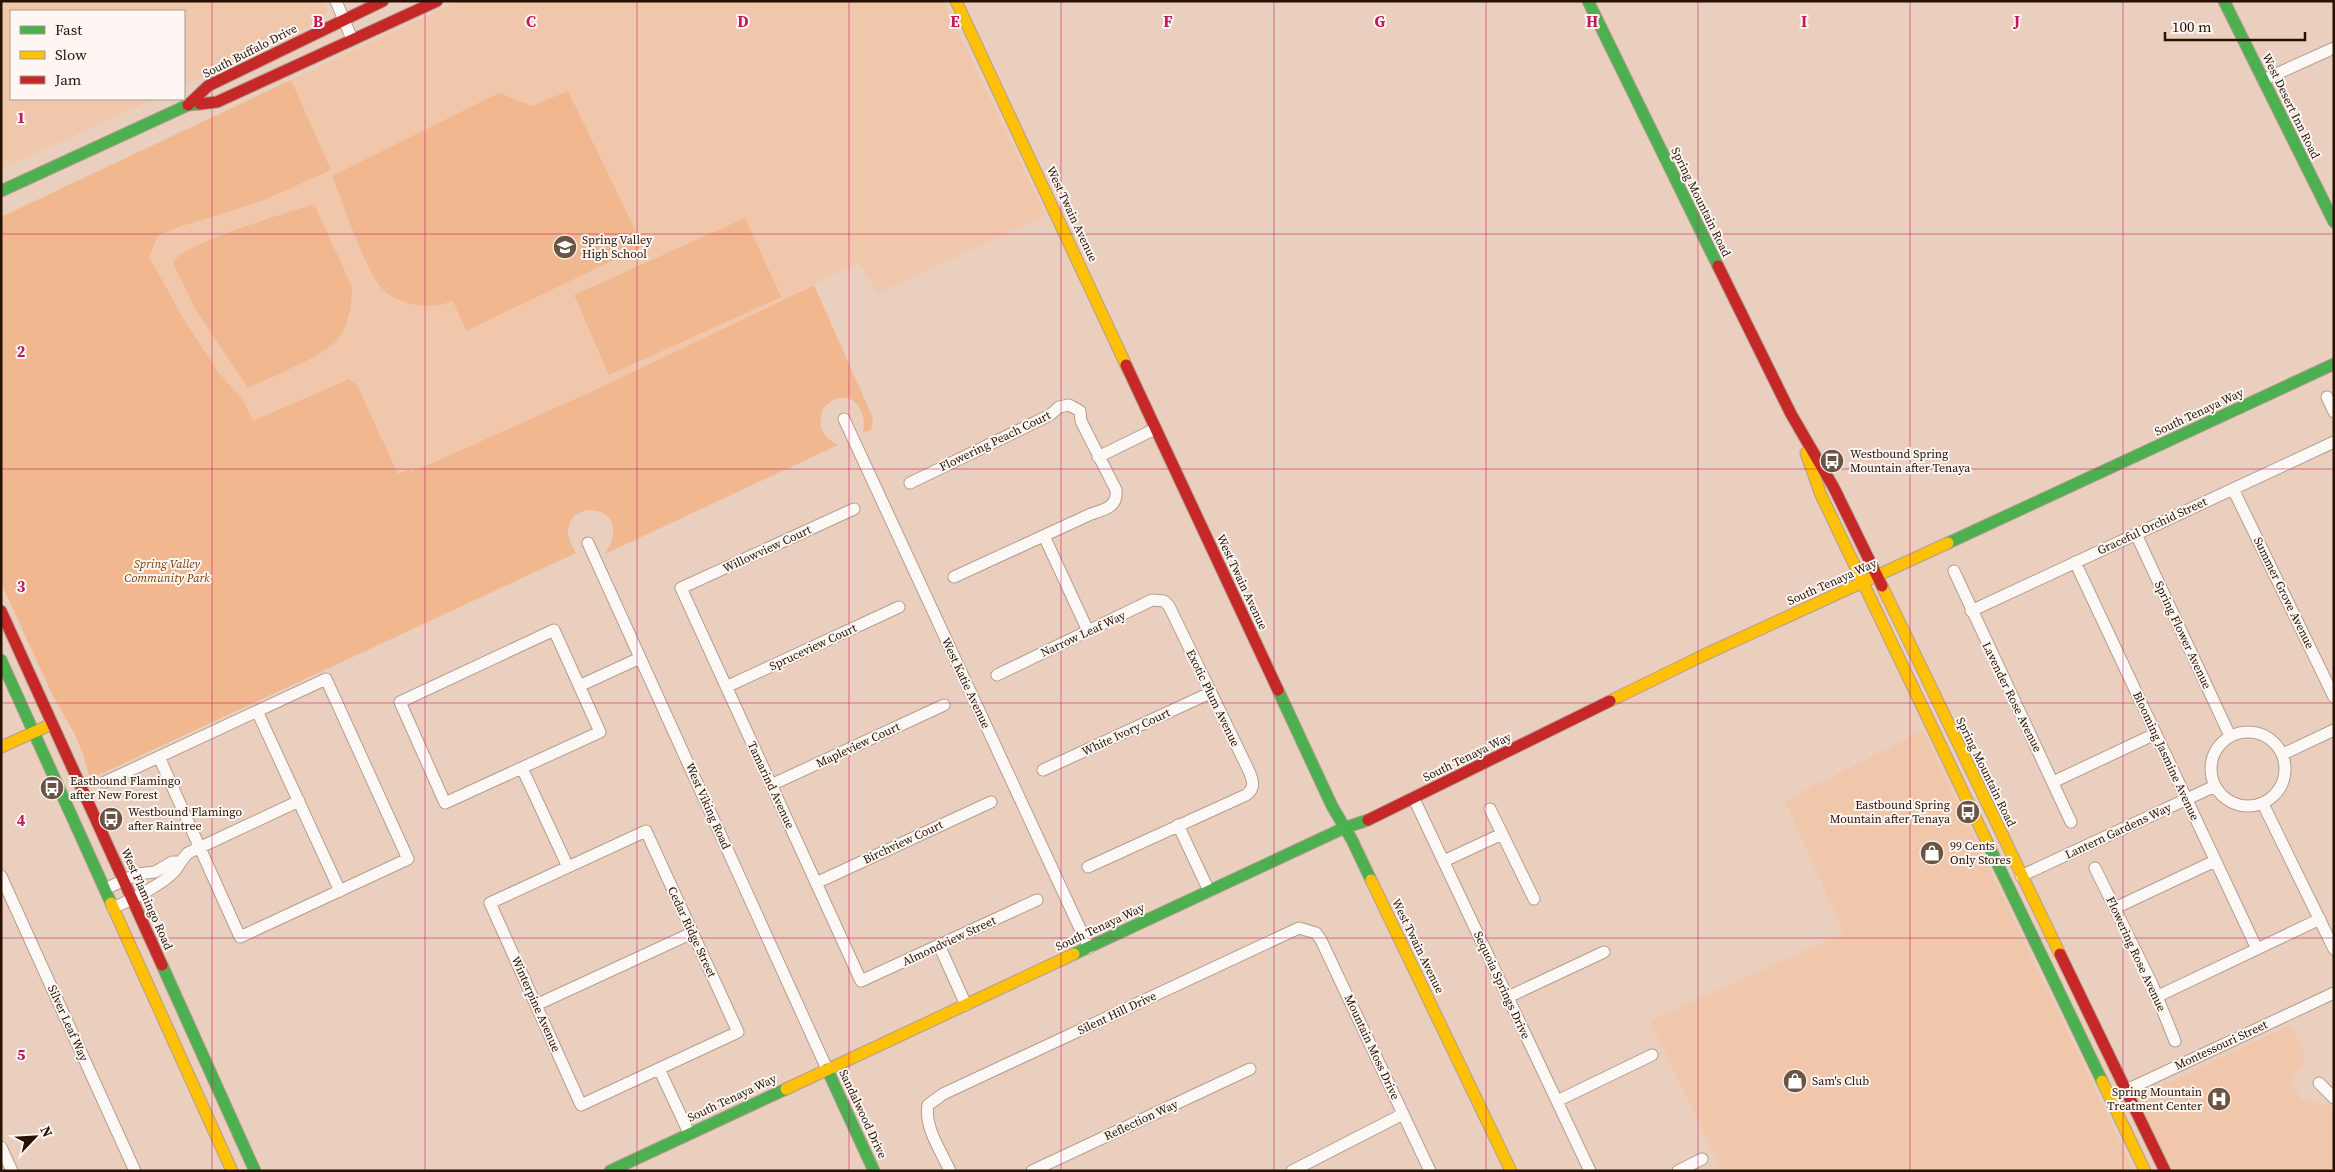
<svg xmlns="http://www.w3.org/2000/svg" width="2335" height="1172" font-family="'Source Serif 4',serif">
  <style>
    .built { fill: #f1c7ac }
    .green { fill: #f1b78f }
    .lines { fill: none; stroke-linecap: round; stroke-linejoin: round }
    .street-casing { stroke: #b49d8e; stroke-width: 13 }
    .fast-casing { stroke: #b49d8e; stroke-width: 13 }
    .slow-casing { stroke: #b49d8e; stroke-width: 13 }
    .jam-casing { stroke: #b49d8e; stroke-width: 13 }
    .street { stroke: #fcf8f5; stroke-width: 11 }
    .fast { stroke: #4caf50; stroke-width: 11 }
    .slow { stroke: #ffc107; stroke-width: 11 }
    .jam { stroke: #c62828; stroke-width: 11 }
    .grid { fill: none; stroke: #c2185b; stroke-width: 1; stroke-opacity: 0.55 }
    .labels { text-anchor: middle; stroke-width: 4; stroke-linejoin: round; paint-order: stroke }
    .street-label { font-size: 12px; fill: #261103; stroke: #fdf6f2 }
    .poi-label { font-size: 12px; fill: #261103; stroke: #fdf6f2; text-anchor: start }
    .park-label { font-size: 12px; font-style: italic; fill: #763b05; stroke: #fdf6f2 }
    .grid-label { font-size: 16px; text-anchor: middle; font-weight: bold; fill: #c2185b; stroke: #fdf6f2; stroke-width: 4; stroke-linejoin: round; paint-order: stroke }
  </style>
  <rect width="100%" height="100%" fill="#eacfbe"/>
  <path class="built" d="M 1,1 L 324,1 L 327,9 L 324,20 L 184,85 L 184,11 L 11,11 L 11,99 L 154,99 L 1,169 Z
    M 459,1 L 943,1 L 1046,215 L 877,294 L 859,262 L 593,391 L 411,473 L 409,469 L 398,474 L 260,436 L 243,400 L 218,372 L 159,275 L 149,257 L 158,237 L 182,226 L 262,201 L 331,170 L 291,80 Z
    M 1923,730 L 2134,1171 L 1722,1171 L 1650,1021 L 1844,933 L 1785,801 Z
    M 2291,1025 L 2306,1056 L 2292,1082 L 2301,1100 L 2329,1105 L 2334,1115 L 2334,1171 L 2172,1171 L 2136,1097 Z"/>
  <path class="green" d="M 291,80 L 331,170 L 262,201 L 182,226 L 158,236 L 149,257 L 183,317 L 218,372 L 243,400 L 253,421 L 349,379 L 357,385 L 398,474 L 410,469 L 412,472 L 593,391 L 814,285 L 873,418 L 871,430 L 863,433 C 869,404 844,384 823,409 C 817,427 822,436 838,445 L 605,554 C 636,505 569,497 568,531 C 568,539 573,547 576,553 L 90,779 L 83,754 L 74,733 L 52,694 L 1,583 L 1,217 Z
    M 568,91 L 643,246 L 466,331 L 453,301 C 432,310 401,306 383,290 C 366,273 343,202 332,176 L 499,93 L 532,106 Z
    M 314,204 L 352,287 C 352,304 349,323 339,338 C 324,357 270,377 248,388 L 197,312 L 173,263 C 178,244 291,212 314,204 Z
    M 745,218 L 781,297 L 609,375 L 574,295 Z"/>
  <g class="lines">
    <g class="street-casing">
      <path id="street" d="M 336,1 L 352,39
        M 2263,80 L 2334,48
        M 2327,397 L 2334,412
        M 844,419 L 1089,948
        M 1098,457 L 1155,429
        M 910,483 L 1050,415 L 1059,407 L 1069,405 L 1080,411 L 1081,421 L 1116,490 C 1118,507 1104,510 1091,514 L 954,577
        M 2233,489 L 2334,697
        M 854,509 L 681,588 L 861,981 L 1037,900
        M 2136,534 L 2230,736
        M 1044,536 L 1088,631
        M 588,543 L 827,1069
        M 2075,562 L 2257,949
        M 1954,571 L 2071,822
        M 1971,611 L 2334,442
        M 554,630 L 600,732 L 445,803 L 400,702 Z
        M 997,675 L 1152,600 L 1164,601 L 1169,606 L 1248,769 C 1253,780 1256,788 1246,795 L 1088,867
        M 579,686 L 640,658
        M 726,687 L 899,607
        M 257,711 L 340,891
        M2211 769a37 37 0 1 1 74 0a37 37 0 1 1-74 0Z
        M 2283,754 L 2334,730
        M 522,768 L 568,867
        M 1043,770 L 1210,693
        M 105,782 L 326,679 L 408,859 L 240,937 L 159,757
        M 2053,782 L 2155,734
        M 771,785 L 944,705
        M 1414,799 L 1590,1171
        M 2263,804 L 2334,949
        M 1490,809 L 1534,899
        M 1178,825 L 1209,891
        M 646,831 L 738,1032 L 581,1105 L 490,903 Z
        M 1444,861 L 1502,834
        M 2095,868 L 2152,984 L 2175,1041
        M 1,876 L 135,1171
        M 2021,876 L 2215,786
        M 816,883 L 991,802
        M 105,889 L 137,874 L 155,872 L 172,862 L 179,862
        M 113,908 C 130,900 167,883 177,868 C 180,863 183,858 188,853 L 299,801
        M 2115,908 L 2215,861
        M 939,945 L 966,1005
        M 1508,997 L 1604,952
        M 2156,997 L 2320,919
        M 536,1005 L 692,933
        M 659,1069 L 689,1133
        M 2319,1083 L 2334,1098
        M 1557,1101 L 1652,1055
        M 2112,1103 L 2125,1090 L 2133,1087 L 2334,993
        M 1,1147 L 12,1171
        M 950,1171 C 941,1151 924,1127 928,1105 L 943,1094 L 1299,928 L 1316,933 L 1321,940 L 1430,1171
        M 1032,1171 L 1250,1069
        M 1292,1171 L 1403,1114
        M 1678,1171 L 1702,1159"/>
    </g>
    <g class="fast-casing">
      <path id="fast" d="M 1588,1 L 1718,266
        M 2224,1 L 2334,222
        M 1,191 L 188,105 L 200,104
        M 1948,543 L 2334,364
        M 1,660 L 111,903
        M 1278,690 L 1332,806 L 1352,840 L 1371,880
        M 1987,842 L 2102,1081
        M 1074,954 L 1344,828 L 1368,820
        M 162,965 L 255,1171
        M 827,1069 L 874,1171
        M 610,1171 L 786,1089"/>
    </g>
    <g class="slow-casing">
      <path id="slow" d="M 956,1 L 1126,365
        M 1806,453 L 1821,495 L 1987,842
        M 1882,586 L 2060,954
        M 1610,701 L 1704,655 L 1948,543
        M 1,747 L 52,724
        M 1371,880 L 1511,1171
        M 111,903 L 232,1171
        M 2102,1081 L 2145,1171
        M 786,1089 L 1074,954"/>
    </g>
    <g class="jam-casing">
      <path id="jam" d="M 200,104 L 217,102 L 437,1
        M 188,105 L 208,86 L 383,1
        M 1718,266 L 1791,414 L 1834,488 L 1882,586
        M 1126,365 L 1278,690
        M 1,611 L 162,965
        M 1368,820 L 1610,701
        M 2060,954 L 2165,1171"/>
    </g>
    <use href="#street" class="street"/>
    <use href="#fast" class="fast"/>
    <use href="#slow" class="slow"/>
    <use href="#jam" class="jam"/>
  </g>
  <path class="grid" d="M 212,1 L 212,1171M 425,1 L 425,1171M 637,1 L 637,1171M 849,1 L 849,1171M 1061,1 L 1061,1171M 1274,1 L 1274,1171M 1486,1 L 1486,1171M 1698,1 L 1698,1171M 1910,1 L 1910,1171M 2123,1 L 2123,1171M 1,234 L 2334,234M 1,469 L 2334,469M 1,703 L 2334,703M 1,938 L 2334,938"/>
  <defs>
    <g id="school-disc" transform="scale(1.25)"><circle r="9.5" fill="#6b5444" stroke="#fdf6f2"/><path d="M0-5L7-2L0 1L-7-2ZM-4 1L0 2.5L4 1V4Q0 6-4 4Z" fill="#fff"/></g>
    <g id="bus-disc" transform="scale(1.25)"><circle r="9.5" fill="#6b5444" stroke="#fdf6f2"/><path d="M-5-6H5V4H4V6H2V4H-2V6H-4V4H-5ZM-3.5-4V0h7V-4ZM-3.5 1.2v1.5H-2V1.2ZM2 1.2v1.5H3.5V1.2Z" fill="#fff"/></g>
    <g id="shop-disc" transform="scale(1.25)"><circle r="9.5" fill="#6b5444" stroke="#fdf6f2"/><path d="M-5-2.5h2.3a2.7 3.5 0 0 1 5.4 0H5L5.5 6h-11ZM-1.5-2.5h3a1.5 2.3 0 0 0-3 0Z" fill="#fff"/></g>
    <g id="hospital-disc" transform="scale(1.25)"><circle r="9.5" fill="#6b5444" stroke="#fdf6f2"/><path d="M-5-5h3v3.5h4V-5h3V5h-3V1.5h-4V5h-3Z" fill="#fff"/></g>
  </defs>
  <g fill-rule="evenodd">
    <use href="#school-disc" x="565" y="247"/>
    <use href="#bus-disc" x="1832" y="461"/>
    <use href="#bus-disc" x="52" y="788"/>
    <use href="#bus-disc" x="1968" y="812"/>
    <use href="#bus-disc" x="111" y="819"/>
    <use href="#shop-disc" x="1932" y="853"/>
    <use href="#shop-disc" x="1795" y="1081"/>
    <use href="#hospital-disc" x="2219" y="1099"/>
  </g>
  <g class="labels">
    <g class="street-label">
      <text transform="translate(250 51) rotate(-27)" y="4">South Buffalo Drive</text>
      <text transform="translate(2291 106) rotate(64)" y="4">West Desert Inn Road</text>
      <text transform="translate(1701 202) rotate(64)" y="4">Spring Mountain Road</text>
      <text transform="translate(1072 214) rotate(65)" y="4">West Twain Avenue</text>
      <text transform="translate(2199 412) rotate(-25)" y="4">South Tenaya Way</text>
      <text transform="translate(995 441) rotate(-26)" y="4">Flowering Peach Court</text>
      <text transform="translate(2152 526) rotate(-25)" y="4">Graceful Orchid Street</text>
      <text transform="translate(767 549) rotate(-25)" y="4">Willowview Court</text>
      <text transform="translate(1242 582) rotate(65)" y="4">West Twain Avenue</text>
      <text transform="translate(1832 582) rotate(-24)" y="4">South Tenaya Way</text>
      <text transform="translate(2284 593) rotate(64)" y="4">Summer Grove Avenue</text>
      <text transform="translate(1083 634) rotate(-25)" y="4">Narrow Leaf Way</text>
      <text transform="translate(2183 635) rotate(65)" y="4">Spring Flower Avenue</text>
      <text transform="translate(813 647) rotate(-25)" y="4">Spruceview Court</text>
      <text transform="translate(966 683) rotate(65)" y="4">West Katie Avenue</text>
      <text transform="translate(2012 697) rotate(64)" y="4">Lavender Rose Avenue</text>
      <text transform="translate(1213 698) rotate(64)" y="4">Exotic Plum Avenue</text>
      <text transform="translate(1126 732) rotate(-25)" y="4">White Ivory Court</text>
      <text transform="translate(858 745) rotate(-25)" y="4">Mapleview Court</text>
      <text transform="translate(2166 756) rotate(65)" y="4">Blooming Jasmine Avenue</text>
      <text transform="translate(1467 757) rotate(-26)" y="4">South Tenaya Way</text>
      <text transform="translate(1986 772) rotate(64)" y="4">Spring Mountain Road</text>
      <text transform="translate(771 785) rotate(65)" y="4">Tamarind Avenue</text>
      <text transform="translate(708 806) rotate(66)" y="4">West Viking Road</text>
      <text transform="translate(2118 831) rotate(-25)" y="4">Lantern Gardens Way</text>
      <text transform="translate(903 842) rotate(-25)" y="4">Birchview Court</text>
      <text transform="translate(147 899) rotate(66)" y="4">West Flamingo Road</text>
      <text transform="translate(1100 927) rotate(-25)" y="4">South Tenaya Way</text>
      <text transform="translate(692 932) rotate(65)" y="4">Cedar Ridge Street</text>
      <text transform="translate(949 941) rotate(-25)" y="4">Almondview Street</text>
      <text transform="translate(1418 946) rotate(64)" y="4">West Twain Avenue</text>
      <text transform="translate(2136 954) rotate(65)" y="4">Flowering Rose Avenue</text>
      <text transform="translate(1502 985) rotate(65)" y="4">Sequoia Springs Drive</text>
      <text transform="translate(536 1004) rotate(66)" y="4">Winterpine Avenue</text>
      <text transform="translate(1117 1013) rotate(-25)" y="4">Silent Hill Drive</text>
      <text transform="translate(68 1023) rotate(66)" y="4">Silver Leaf Way</text>
      <text transform="translate(2221 1045) rotate(-25)" y="4">Montessouri Street</text>
      <text transform="translate(1372 1047) rotate(65)" y="4">Mountain Moss Drive</text>
      <text transform="translate(732 1098) rotate(-25)" y="4">South Tenaya Way</text>
      <text transform="translate(863 1114) rotate(65)" y="4">Sandalwood Drive</text>
      <text transform="translate(1141 1120) rotate(-25)" y="4">Reflection Way</text>
    </g>
    <g class="poi-label">
      <text x="582" y="244">Spring Valley<tspan x="582" dy="14">High School</tspan></text>
      <text x="1850" y="458">Westbound Spring<tspan x="1850" dy="14">Mountain after Tenaya</tspan></text>
      <text x="70" y="785">Eastbound Flamingo<tspan x="70" dy="14">after New Forest</tspan></text>
      <text x="1950" y="809" text-anchor="end">Eastbound Spring<tspan x="1950" dy="14">Mountain after Tenaya</tspan></text>
      <text x="128" y="816">Westbound Flamingo<tspan x="128" dy="14">after Raintree</tspan></text>
      <text x="1950" y="850">99 Cents<tspan x="1950" dy="14">Only Stores</tspan></text>
      <text x="1812" y="1085">Sam's Club</text>
      <text x="2202" y="1096" text-anchor="end">Spring Mountain<tspan x="2202" dy="14">Treatment Center</tspan></text>
    </g>
    <g class="park-label">
      <text x="167" y="568">Spring Valley<tspan x="167" dy="14">Community Park</tspan></text>
    </g>
  </g>
  <g class="grid-label">
    <text x="318" y="27">B</text>
    <text x="531" y="27">C</text>
    <text x="743" y="27">D</text>
    <text x="955" y="27">E</text>
    <text x="1168" y="27">F</text>
    <text x="1380" y="27">G</text>
    <text x="1592" y="27">H</text>
    <text x="1804" y="27">I</text>
    <text x="2017" y="27">J</text>
    <text x="21" y="123">1</text>
    <text x="21" y="357">2</text>
    <text x="21" y="592">3</text>
    <text x="21" y="826">4</text>
    <text x="21" y="1060">5</text>
  </g>
  <rect width="2335" height="1172" fill="none" stroke="#261103" stroke-width="5"/>
  <rect x="10" y="10" width="175" height="90" fill="#fdf6f2" stroke="#a79a92"/>
  <rect x="20" y="26" width="25" height="8" fill="#4caf50" stroke="#a79a92"/>
  <text x="55" y="35" font-size="15" fill="#261103">Fast</text>
  <rect x="20" y="51" width="25" height="8" fill="#ffc107" stroke="#a79a92"/>
  <text x="55" y="60" font-size="15" fill="#261103">Slow</text>
  <rect x="20" y="76" width="25" height="8" fill="#c62828" stroke="#a79a92"/>
  <text x="55" y="85" font-size="15" fill="#261103">Jam</text>
  <g transform="translate(35 1137) rotate(65)" stroke="#fdf6f2" stroke-width="4" paint-order="stroke">
  <path d="M0-4L9 19L0 12L-9 19Z" fill="#261103"/>
  <text y="-8" font-size="14" font-weight="bold" text-anchor="middle" fill="#261103">N</text>
  </g>
  <path d="M2165 32v8h140v-8" fill="none" stroke="#261103" stroke-width="2.5"/>
  <text x="2172" y="32" font-size="15" fill="#261103" stroke="#fdf6f2" stroke-width="4" paint-order="stroke">100 m</text>
</svg>
